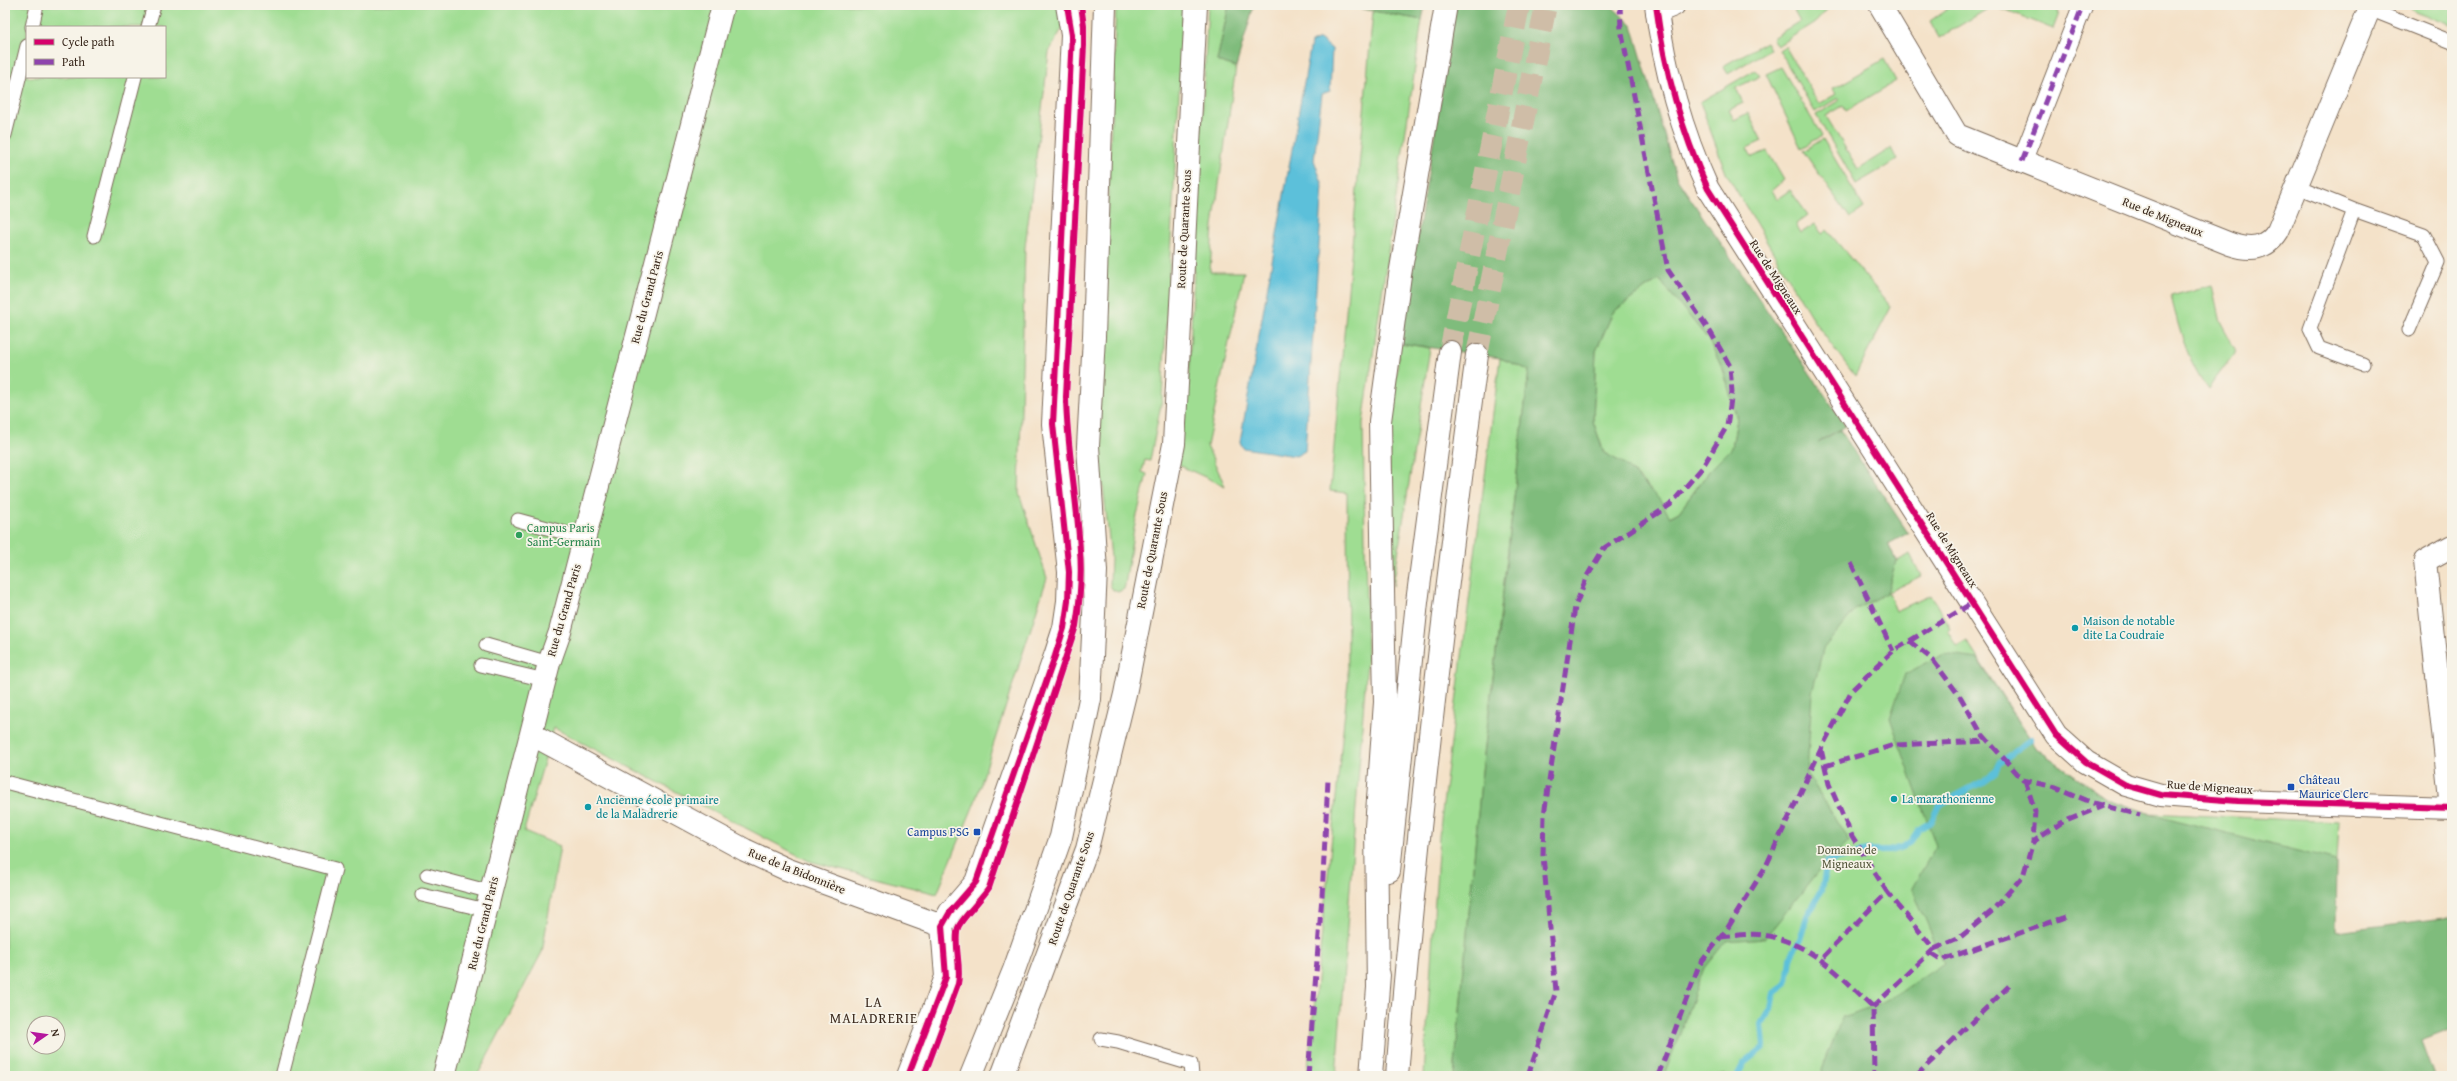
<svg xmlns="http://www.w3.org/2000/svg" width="2457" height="1081" font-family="'Gentium Book Plus',serif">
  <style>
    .green { fill: #9fdd92; stroke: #6d8458; fill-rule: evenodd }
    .forest { fill: #7fbc7c; stroke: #5d734d; fill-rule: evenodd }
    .water { fill: #5cc0da; stroke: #4c757c }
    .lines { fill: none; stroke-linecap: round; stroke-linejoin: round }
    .stream { stroke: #5cc0da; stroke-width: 6 }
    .motorway-tunnel { stroke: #cfbda7; stroke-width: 22; stroke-dasharray: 22 11; stroke-linecap: butt }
    .service-casing { stroke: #7c6a5a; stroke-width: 15 }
    .pedestrian-casing { stroke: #7c6a5a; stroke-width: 21 }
    .minor-casing { stroke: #7c6a5a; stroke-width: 24 }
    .tertiary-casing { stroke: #7c6a5a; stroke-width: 24 }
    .primary-casing { stroke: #7c6a5a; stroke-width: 24 }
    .motorway-casing { stroke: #7c6a5a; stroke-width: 24 }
    .service { stroke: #fff; stroke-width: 13 }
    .pedestrian { stroke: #fff; stroke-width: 19 }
    .minor { stroke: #fff; stroke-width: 22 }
    .tertiary { stroke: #fff; stroke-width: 22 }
    .primary { stroke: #fff; stroke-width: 22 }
    .motorway { stroke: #fff; stroke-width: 22 }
    .quiet { stroke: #8e44ad; stroke-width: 5; stroke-dasharray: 10 5; stroke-linecap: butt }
    .cycleway-casing { stroke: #f7f3e8; stroke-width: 8 }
    .cycleway { stroke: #d6006c; stroke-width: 6 }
    .leisure-dot { fill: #2e9e5b; stroke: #f7f3e8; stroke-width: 1.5 }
    .culture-dot { fill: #0f9aa8; stroke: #f7f3e8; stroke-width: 1.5 }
    .transit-dot { fill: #1a4fb4; stroke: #f7f3e8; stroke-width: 1.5 }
    .labels { text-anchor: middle; stroke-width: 3.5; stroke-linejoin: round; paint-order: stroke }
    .street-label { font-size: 12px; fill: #3b2a1e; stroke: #f7f3e8 }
    .leisure-label { font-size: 12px; fill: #27864d; stroke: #f7f3e8; text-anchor: start }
    .culture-label { font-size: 12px; fill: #0d838f; stroke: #f7f3e8; text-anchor: start }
    .transit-label { font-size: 12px; fill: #164399; stroke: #f7f3e8; text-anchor: start }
    .park-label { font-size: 12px; fill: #54573b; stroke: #f7f3e8 }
    .quarter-label { font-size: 14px; letter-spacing: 1px; fill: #3b2a1e; stroke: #f7f3e8 }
  </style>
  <rect width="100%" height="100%" fill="#f7f3e8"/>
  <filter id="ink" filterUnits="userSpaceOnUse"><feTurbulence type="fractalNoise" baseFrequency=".025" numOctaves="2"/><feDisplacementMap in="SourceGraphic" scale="8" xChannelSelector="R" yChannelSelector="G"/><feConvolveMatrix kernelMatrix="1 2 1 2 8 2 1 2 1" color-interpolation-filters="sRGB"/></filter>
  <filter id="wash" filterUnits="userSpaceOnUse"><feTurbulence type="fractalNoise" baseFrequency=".012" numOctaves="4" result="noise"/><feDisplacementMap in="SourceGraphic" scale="16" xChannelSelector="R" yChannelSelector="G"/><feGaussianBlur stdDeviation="0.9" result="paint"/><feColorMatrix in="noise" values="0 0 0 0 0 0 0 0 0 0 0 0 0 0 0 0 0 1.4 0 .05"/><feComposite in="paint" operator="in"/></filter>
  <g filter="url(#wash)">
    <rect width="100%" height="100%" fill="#f4e2c9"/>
    <path class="green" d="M 5,5 L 1075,5 L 1049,52 L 1025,247 L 1019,493 L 1047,578 L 975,802 L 937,894 L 809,861 L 554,728 L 524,831 L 560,846 L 542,952 L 477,1076 L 5,1076 ZM 27,27 L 165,27 L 165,77 L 27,77 ZM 34,1023 L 58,1023 L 58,1047 L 34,1047 Z
      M 1116,5 L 1184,5 L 1162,399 L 1150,461 L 1145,460 L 1142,472 L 1147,474 L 1134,528 L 1125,585 L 1124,589 L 1118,592 L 1113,590 L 1110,585 L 1111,557 L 1098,440 Z
      M 1208,5 L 1229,5 L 1217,61 L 1236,67 L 1213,226 L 1210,272 L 1244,272 L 1207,446 L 1225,486 L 1176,464 L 1187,405 Z
      M 1791,5 L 1831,5 L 1816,22 L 1777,46 L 1772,38 L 1800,21 Z
      M 1953,5 L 2059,5 L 2058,16 L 2053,29 L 1994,5 L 1939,38 L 1930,21 Z
      M 2409,5 L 2452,5 L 2452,26 L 2416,12 Z
      M 1373,11 L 1422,20 L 1363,423 L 1367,660 L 1336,1076 L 1307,1076 L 1348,682 L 1347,493 L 1330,491 Z
      M 1766,42 L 1770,49 L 1728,74 L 1723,66 Z
      M 1785,46 L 1819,104 L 1836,94 L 1833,89 L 1884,59 L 1896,81 L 1846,111 L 1843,106 L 1826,116 L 1858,169 L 1891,148 L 1897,160 L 1856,184 L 1816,115 L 1839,101 L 1838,98 L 1815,112 L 1779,50 Z
      M 1781,67 L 1822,136 L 1801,148 L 1766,74 Z
      M 1755,70 L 1760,76 L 1736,88 L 1743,103 L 1729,110 L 1734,120 L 1748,113 L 1762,141 L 1747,148 L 1752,157 L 1767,151 L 1784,180 L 1772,190 L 1777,199 L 1790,190 L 1808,215 L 1796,224 L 1801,233 L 1815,224 L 1822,234 L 1827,230 L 1891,307 L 1855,376 L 1815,323 L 1726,173 L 1700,102 Z
      M 1823,139 L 1864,208 L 1850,218 L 1803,151 Z
      M 1659,279 L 1708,339 L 1724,372 L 1737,419 L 1732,448 L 1710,470 L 1679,512 L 1669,517 C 1654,490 1632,467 1604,453 L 1593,421 L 1596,351 L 1613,312 Z
      M 2212,285 L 2220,322 L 2236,351 L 2208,389 C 2187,360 2179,330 2171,296 Z
      M 1400,343 L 1430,348 L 1393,586 L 1389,467 L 1392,412 Z
      M 1500,358 L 1529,370 L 1482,771 L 1454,1076 L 1424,1076 L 1439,836 Z
      M 1840,430 L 1908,533 L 1888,544 L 1896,561 L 1910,554 L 1921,576 L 1888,592 L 1896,611 L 1931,595 L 1950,628 L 1948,630 L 1957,647 L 1967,642 L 2037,749 L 2108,799 L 2148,813 L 2339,822 L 2334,918 L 2336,931 L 2393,1076 L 1548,1076 Z"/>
    <path class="forest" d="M 1229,5 L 1254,5 L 1236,67 L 1217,61 Z
      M 1341,5 L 1425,5 L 1422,20 Z
      M 1456,5 L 1610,5 L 1632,25 L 1677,179 L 1846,426 L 1818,442 L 1840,430 L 1908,533 L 1888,544 L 1896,561 L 1887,593 L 1855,610 L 1823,649 L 1812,693 L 1807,773 L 1849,841 L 1818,872 L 1765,938 L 1726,941 L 1704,968 L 1664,1076 L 1454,1076 L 1481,781 L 1529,370 L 1500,358 L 1400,343 ZM 1659,279 L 1708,339 L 1724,372 L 1737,419 L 1732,448 L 1710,470 L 1679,512 L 1670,517 L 1659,499 L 1623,463 L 1604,453 L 1593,421 L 1596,351 L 1613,312 Z
      M 1944,654 L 1977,659 L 2037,749 L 2108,799 L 2148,813 L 2337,861 L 2336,931 L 2452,917 L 2452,1029 L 2421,1041 L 2434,1076 L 1823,1076 L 1822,1070 L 1842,1017 C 1880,1007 1912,985 1944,963 L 1912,888 L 1936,846 L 1890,718 L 1905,674 Z"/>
    <path class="water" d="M 1320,39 L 1332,49 L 1330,91 L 1322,94 L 1314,160 L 1323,186 L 1305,451 L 1296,456 L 1243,448 L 1240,442 L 1311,43 Z"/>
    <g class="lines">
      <path class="stream" d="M 1737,1076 L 1744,1063 L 1764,1047 L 1762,1024 L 1771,1009 L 1774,993 L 1787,983 L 1790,958 L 1800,940 L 1807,916 L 1822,890 L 1827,862 L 1867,851 L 1889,851 L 1903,847 L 1911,841 L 1919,829 L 1931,822 L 1939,805 L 1980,783 L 1995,772 L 1999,763 L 2031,739"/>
    </g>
  </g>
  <g filter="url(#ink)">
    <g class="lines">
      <path class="motorway-tunnel" d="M 1450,352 L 1519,5
        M 1477,355 L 1546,5"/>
      <g class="service-casing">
        <path id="service" d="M 2369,9 L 2452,42
          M 32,27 L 37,5
          M 148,27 L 154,5
          M 5,135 L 27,46
          M 2297,187 L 2354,210 L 2310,329 L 2319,348 L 2363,364
          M 2354,210 L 2424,235 L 2438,262 L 2409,330
          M 94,236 L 135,77
          M 518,520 L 584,538
          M 486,645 L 549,663
          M 481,665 L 545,680
          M 5,782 L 335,869 L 282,1076
          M 427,875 L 491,892
          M 422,895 L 486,910
          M 1101,1039 L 1118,1042 L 1191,1064 L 1192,1076"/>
      </g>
      <g class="pedestrian-casing">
        <path id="pedestrian" d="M 2022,161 L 2083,5"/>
      </g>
      <g class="minor-casing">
        <path id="minor" d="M 1880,5 L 1957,135 L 2230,244 C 2251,251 2266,250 2278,231 L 2371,5
          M 1657,12 L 1674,5
          M 531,734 L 745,850 L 786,869 L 942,926
          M 2451,808 L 2425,561 L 2452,546
          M 444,1076 L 549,663 L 560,632 L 723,5
          M 908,1076 L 946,977 L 942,926 L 950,912 L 976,882 L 1055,656 L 1064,628 L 1068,601 L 1069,572 L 1053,424 L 1072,35 L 1067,5"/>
      </g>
      <g class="tertiary-casing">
        <path id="tertiary" d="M 1656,5 C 1664,67 1682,132 1708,189 L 2056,735 L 2086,762 L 2126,785 L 2161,795 L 2238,801 L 2452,808"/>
      </g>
      <g class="primary-casing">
        <path id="primary" d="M 971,1076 L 1014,970 L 1061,837 L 1090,699 L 1096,571 L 1088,446 L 1094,337 L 1105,5
          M 1002,1076 L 1087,849 L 1125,694 L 1174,444 L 1196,5"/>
      </g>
      <g class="motorway-casing">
        <path id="motorway" d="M 1389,871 L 1417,602 L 1450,352
          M 1378,988 L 1376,827 L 1385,702 L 1380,421 L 1400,275 L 1446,5
          M 1371,1076 L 1379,975
          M 1397,1076 C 1416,835 1445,595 1477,355"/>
      </g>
      <use href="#service" class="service"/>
      <use href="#pedestrian" class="pedestrian"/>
      <use href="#minor" class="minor"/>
      <use href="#tertiary" class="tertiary"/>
      <use href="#primary" class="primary"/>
      <use href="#motorway" class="motorway"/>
      <path class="quiet" d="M 2022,161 L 2083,5
        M 1851,563 L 1893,651
        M 1909,641 L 1932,659 L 1961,698 L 1981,733 L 2023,780 L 2055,787 L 2093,803 L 2140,815
        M 1821,749 L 1829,784 L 1852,836 L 1887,892 L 1821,959
        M 1825,766 L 1894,745 L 1988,741
        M 2025,780 L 2035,811 L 2033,842 L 2061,823 L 2103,806
        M 1721,937 C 1734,936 1750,933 1764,935 C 1812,944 1839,974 1873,1007 L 1874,1076
        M 1934,949 L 1958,939 L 1991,912 L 2023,876 L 2033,842
        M 1931,953 L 1942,960 L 2066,917
        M 1873,1007 L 1934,949 L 1887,892
        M 1308,1076 L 1322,896 L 1328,780
        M 1528,1076 L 1556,991 L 1543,856 L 1544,815 L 1575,607 L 1587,576 L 1604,548 L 1670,505 L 1702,468 L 1727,426 L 1732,392 L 1730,366 L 1711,333 L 1668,270 L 1621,29 L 1620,5
        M 1658,1076 L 1699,965 L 1727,929 L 1766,866 L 1821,749 L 1852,690 L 1893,651 L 1972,603
        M 1916,1076 L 2010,985"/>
      <g class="cycleway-casing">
        <path id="cycleway" d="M 1656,5 C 1664,67 1682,132 1708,189 L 2056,735 L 2086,762 L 2126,785 L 2161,795 L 2238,801 L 2452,808
          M 908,1076 L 946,977 L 942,926 L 950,912 L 976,882 L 1055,656 L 1064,628 L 1068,601 L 1069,572 L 1053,424 L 1072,35 L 1067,5
          M 924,1076 L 958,984 C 962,965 953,943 958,928 C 960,920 982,899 989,888 L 1076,626 C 1080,601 1082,575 1080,550 C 1077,498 1067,448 1066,397 L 1084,45 L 1084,26 L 1081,5"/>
      </g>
      <use href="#cycleway" class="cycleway"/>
    </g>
  </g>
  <circle class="leisure-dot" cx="519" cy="535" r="4"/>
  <g class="culture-dot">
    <circle cx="2075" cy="628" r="4"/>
    <circle cx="1894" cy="799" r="4"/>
    <circle cx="588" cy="807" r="4"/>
  </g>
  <g class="transit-dot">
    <rect x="2287" y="783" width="8" height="8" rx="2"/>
    <rect x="973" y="828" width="8" height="8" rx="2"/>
  </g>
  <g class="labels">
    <g class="street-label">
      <text transform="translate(2163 217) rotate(22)" y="4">Rue de Migneaux</text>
      <text transform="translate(1184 229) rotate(-87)" y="4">Route de Quarante Sous</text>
      <text transform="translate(1776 277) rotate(57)" y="4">Rue de Migneaux</text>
      <text transform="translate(647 297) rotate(-75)" y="4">Rue du Grand Paris</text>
      <text transform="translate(1152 550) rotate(-79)" y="4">Route de Quarante Sous</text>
      <text transform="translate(1952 550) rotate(58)" y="4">Rue de Migneaux</text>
      <text transform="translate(564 610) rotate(-74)" y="4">Rue du Grand Paris</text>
      <text transform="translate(2210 787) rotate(4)" y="4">Rue de Migneaux</text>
      <text transform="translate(797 871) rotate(22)" y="4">Rue de la Bidonnière</text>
      <text transform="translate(1071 888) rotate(-71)" y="4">Route de Quarante Sous</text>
      <text transform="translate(483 923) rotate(-76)" y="4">Rue du Grand Paris</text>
    </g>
    <g class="leisure-label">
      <text x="527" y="532">Campus Paris<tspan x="527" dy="14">Saint-Germain</tspan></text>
    </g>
    <g class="culture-label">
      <text x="2083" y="625">Maison de notable<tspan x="2083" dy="14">dite La Coudraie</tspan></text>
      <text x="1902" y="803">La marathonienne</text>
      <text x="596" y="804">Ancienne école primaire<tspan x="596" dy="14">de la Maladrerie</tspan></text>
    </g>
    <g class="transit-label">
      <text x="2299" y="784">Château<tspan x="2299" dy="14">Maurice Clerc</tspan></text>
      <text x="969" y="836" text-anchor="end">Campus PSG</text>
    </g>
    <g class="park-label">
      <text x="1847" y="854">Domaine de<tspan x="1847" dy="14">Migneaux</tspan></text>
    </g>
    <g class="quarter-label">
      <text x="874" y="1007">LA<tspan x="874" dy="16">MALADRERIE</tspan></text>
    </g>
  </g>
  <rect width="2457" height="1081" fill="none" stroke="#f7f3e8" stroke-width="20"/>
  <rect x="26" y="26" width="140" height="52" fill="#f7f3e8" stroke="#aca397"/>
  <rect x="34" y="39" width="20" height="6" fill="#d6006c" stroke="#aca397"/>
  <text x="62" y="46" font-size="12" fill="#3b2a1e">Cycle path</text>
  <rect x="34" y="59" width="20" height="6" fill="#8e44ad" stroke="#aca397"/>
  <text x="62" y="66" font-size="12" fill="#3b2a1e">Path</text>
  <g transform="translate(46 1035) rotate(77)"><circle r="19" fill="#f7f3e8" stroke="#aca397"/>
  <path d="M0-3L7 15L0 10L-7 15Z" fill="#b5179e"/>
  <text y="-6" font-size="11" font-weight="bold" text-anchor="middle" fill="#3b2a1e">N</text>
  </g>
</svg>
